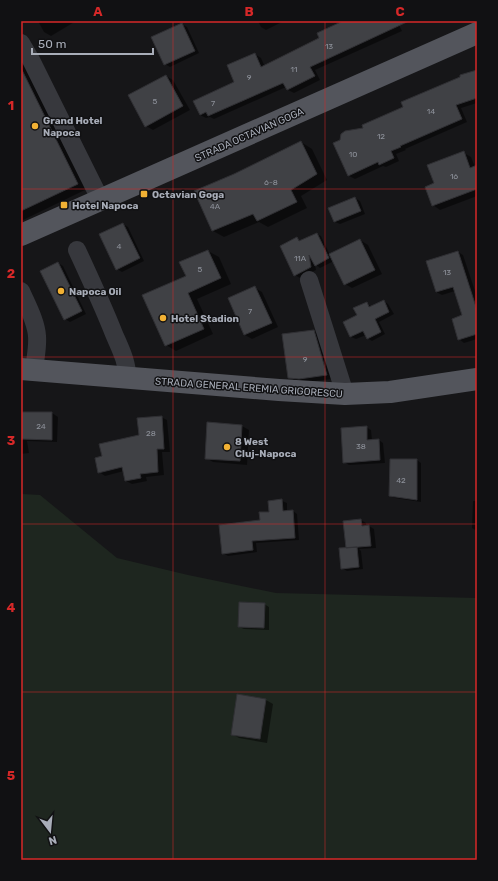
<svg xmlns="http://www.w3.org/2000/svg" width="498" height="881" font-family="Rubik,sans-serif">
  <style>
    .green { fill: #1e261f }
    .shadow { fill: #0007 }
    .building { fill: #404145; stroke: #303034 }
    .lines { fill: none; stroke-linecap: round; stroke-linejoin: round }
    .minor { stroke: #37383d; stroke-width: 18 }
    .major { stroke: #53555c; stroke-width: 22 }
    .grid { fill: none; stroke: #d62828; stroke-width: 1; stroke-opacity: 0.55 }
    .poi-dot { fill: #f2b134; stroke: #111113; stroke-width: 1.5 }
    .labels { text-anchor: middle; stroke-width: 3; stroke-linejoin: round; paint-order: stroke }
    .number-label { font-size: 8px; fill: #8e929b }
    .poi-label { font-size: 10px; font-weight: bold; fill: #a8adb8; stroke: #111113; text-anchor: start }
    .street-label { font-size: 10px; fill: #a8adb8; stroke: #111113 }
    .neatline { fill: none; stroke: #d62828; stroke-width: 1.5 }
    .grid-label { font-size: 13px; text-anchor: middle; font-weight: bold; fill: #d62828 }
  </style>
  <rect width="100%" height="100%" fill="#161618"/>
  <path class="green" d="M 21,494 L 40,495 L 117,558 L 188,575 L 276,593 L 477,598 L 477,860 L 21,860 Z"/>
  <path class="shadow" d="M 38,21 L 76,21 L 51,36 L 44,32 Z
    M 258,21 L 284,21 L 266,30 L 261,27 Z
    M 345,21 L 397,21 L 402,31 L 315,70 L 320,80 L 294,93 L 288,90 L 286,87 L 214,119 L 210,117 L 206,118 L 200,115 L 235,83 L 255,54 L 261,58 L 265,67 L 321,39 Z
    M 182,24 L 187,27 L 199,53 L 170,67 L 165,64 Z
    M 21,56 L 87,189 L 21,221 Z
    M 477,70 L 477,103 L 461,108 L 467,122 L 405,149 L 406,150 L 396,154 L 399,161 L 386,167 L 383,166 L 355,179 L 349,176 L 334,144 Z
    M 166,76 L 173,80 L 190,110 L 153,130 L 146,126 Z
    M 301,142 L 312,149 L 327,180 L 301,196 L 307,208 L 268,227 L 259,222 L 224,237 L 213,231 L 196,192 Z
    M 464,153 L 471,157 L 475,167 L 477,166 L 477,196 L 440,210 L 433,205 L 435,184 Z
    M 355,198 L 360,201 L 365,214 L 340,224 L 335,222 L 330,209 Z
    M 123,224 L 128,227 L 144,261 L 122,272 L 117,269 Z
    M 317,234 L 321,236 L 330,255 L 360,240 L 368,245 L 382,274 L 352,288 L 345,284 L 334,261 L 320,268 L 315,264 L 316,270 L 300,278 L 295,275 L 297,239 L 301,241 Z
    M 208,251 L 219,257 L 231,284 L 197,299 L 213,334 L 176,351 L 166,345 L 187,276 Z
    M 458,252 L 463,255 L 477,297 L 477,339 L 464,343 L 459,339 L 463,316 L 455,291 L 442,295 L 436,292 Z
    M 58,263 L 63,266 L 86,314 L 70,322 L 65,319 Z
    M 255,288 L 262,292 L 278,327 L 252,339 L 245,335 L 229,299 Z
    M 384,301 L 388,304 L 394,314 L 379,322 L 385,334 L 372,341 L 367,338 L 366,335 L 356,339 L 351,337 L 344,323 L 358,316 L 366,303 L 372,307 Z
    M 314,331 L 321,335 L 333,379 L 307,382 L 297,382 L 289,377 Z
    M 35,413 L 52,413 L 58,417 L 57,442 L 27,441 L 29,453 L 21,454 L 21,415 Z
    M 161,417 L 167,420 L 170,452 L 162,452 L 164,475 L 146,477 L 147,481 L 132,484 L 126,481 L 124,471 L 105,476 L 99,472 L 103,457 L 140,436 Z
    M 242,426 L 249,430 L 247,465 L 213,462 L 206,458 Z
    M 366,427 L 371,430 L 372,440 L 379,440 L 383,443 L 385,463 L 349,465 L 344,462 Z
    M 417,460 L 421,463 L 421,502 L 395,498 L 390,496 Z
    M 282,501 L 287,503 L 287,511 L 293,511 L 297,514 L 299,540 L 256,543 L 257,552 L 228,556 L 223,553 Z
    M 473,501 L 477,501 L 477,531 L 472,528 Z
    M 361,520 L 366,523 L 366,527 L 369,526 L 374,529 L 376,548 L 359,549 L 361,551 L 363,569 L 347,571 L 342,568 Z
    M 264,604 L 269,607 L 269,630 L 244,629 L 239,627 Z
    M 238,695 L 266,700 L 273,704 L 267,743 L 239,738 L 232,734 Z"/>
  <path class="building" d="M 343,21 L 409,21 L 310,67 L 315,76 L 287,90 L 283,83 L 208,116 L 206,112 L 200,115 L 193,101 L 234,82 L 227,65 L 255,53 L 261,67 L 319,38 L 317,33 Z
    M 182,23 L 195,51 L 164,65 L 151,37 Z
    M 21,68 L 78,184 L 21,211 Z
    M 477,70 L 477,98 L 456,105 L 462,119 L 400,146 L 401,147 L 391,151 L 394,158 L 379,165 L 378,162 L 348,176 L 333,143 L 340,140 L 341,134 L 345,131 L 363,128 L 362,125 L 403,107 L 401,102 L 460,77 L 460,75 Z
    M 166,75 L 183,106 L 145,127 L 128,95 Z
    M 301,141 L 317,174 L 291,190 L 297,202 L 257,221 L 253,214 L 212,231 L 194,191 L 234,174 Z
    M 464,151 L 470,168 L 477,165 L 477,189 L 432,206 L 425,187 L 434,183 L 427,165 Z
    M 355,197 L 361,211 L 334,222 L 328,208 Z
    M 123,223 L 140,258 L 116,270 L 99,234 Z
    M 317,233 L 329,258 L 315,266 L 309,255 L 311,267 L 294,276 L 280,246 L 297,237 L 299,241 Z
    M 360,239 L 375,270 L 344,285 L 329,254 Z
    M 208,250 L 221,278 L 188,293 L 204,329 L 165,346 L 142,295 L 186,276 L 179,262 Z
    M 458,251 L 477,310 L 477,334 L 458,340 L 452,319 L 462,315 L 453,287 L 436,292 L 426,261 Z
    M 58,262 L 82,311 L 64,320 L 40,271 Z
    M 255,286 L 272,323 L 244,335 L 228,298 Z
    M 384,300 L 389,312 L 375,319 L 381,332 L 367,339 L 363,331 L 350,337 L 343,322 L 357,315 L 353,308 L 367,302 L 369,307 Z
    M 314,330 L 327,375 L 299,379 L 288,378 L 282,334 Z
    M 21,412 L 52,412 L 52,440 L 21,439 Z
    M 162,416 L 164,449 L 157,449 L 158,472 L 140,474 L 141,478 L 125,481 L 122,467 L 98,473 L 95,458 L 102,456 L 99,444 L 139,435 L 137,418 Z
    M 207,422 L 242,425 L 240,461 L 205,459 Z
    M 367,426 L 367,440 L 379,439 L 380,460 L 343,463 L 341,428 Z
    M 390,459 L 417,459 L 417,500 L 389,496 Z
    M 282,499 L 283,511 L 293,510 L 295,538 L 252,541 L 253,550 L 222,554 L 219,525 L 260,520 L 259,512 L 269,512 L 268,501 Z
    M 361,519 L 362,526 L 369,525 L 371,546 L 346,548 L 343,521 Z
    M 357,547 L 359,567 L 341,569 L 339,548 Z
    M 239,602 L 265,603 L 264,628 L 238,627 Z
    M 237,694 L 266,699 L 260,739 L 231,735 Z"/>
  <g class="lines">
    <path class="minor" d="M 21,43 L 31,60 L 100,199
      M 77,250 C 90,278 103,306 114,334 C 120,348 128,363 127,378
      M 309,280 L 345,394
      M 21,291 C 27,305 36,321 37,336 C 38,348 35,359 34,371"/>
    <path class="major" d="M 21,235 L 477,33
      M 21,369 L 279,390 L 345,394 L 390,392 L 477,379"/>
  </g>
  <path class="grid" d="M 173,21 L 173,860M 325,21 L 325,860M 21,189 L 477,189M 21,357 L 477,357M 21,524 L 477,524M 21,692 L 477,692"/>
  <g class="poi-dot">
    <circle cx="35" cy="126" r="4"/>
    <rect x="140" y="190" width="8" height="8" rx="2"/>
    <rect x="60" y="201" width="8" height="8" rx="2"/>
    <circle cx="61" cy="291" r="4"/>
    <circle cx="163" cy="318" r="4"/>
    <circle cx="227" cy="447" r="4"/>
  </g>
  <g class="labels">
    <g class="number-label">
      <text x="329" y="49">13</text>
      <text x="294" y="72">11</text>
      <text x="249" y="80">9</text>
      <text x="155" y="104">5</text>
      <text x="213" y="106">7</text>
      <text x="431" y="114">14</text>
      <text x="381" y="139">12</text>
      <text x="353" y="157">10</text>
      <text x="454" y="179">16</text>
      <text x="271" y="185">6-8</text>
      <text x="215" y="209">4A</text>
      <text x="119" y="249">4</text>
      <text x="300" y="261">11A</text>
      <text x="200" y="272">5</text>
      <text x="447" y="275">13</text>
      <text x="250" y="314">7</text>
      <text x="305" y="362">9</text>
      <text x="41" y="429">24</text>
      <text x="151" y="436">28</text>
      <text x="361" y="449">38</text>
      <text x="401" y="483">42</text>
    </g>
    <g class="poi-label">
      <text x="43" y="124">Grand Hotel<tspan x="43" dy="12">Napoca</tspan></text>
      <text x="152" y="198">Octavian Goga</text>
      <text x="72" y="209">Hotel Napoca</text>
      <text x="69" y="295">Napoca Oil</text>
      <text x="171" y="322">Hotel Stadion</text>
      <text x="235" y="445">8 West<tspan x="235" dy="12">Cluj-Napoca</tspan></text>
    </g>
    <g class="street-label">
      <text transform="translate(249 134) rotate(-24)" y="4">STRADA OCTAVIAN GOGA</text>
      <text transform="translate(249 387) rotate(4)" y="4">STRADA GENERAL EREMIA GRIGORESCU</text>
    </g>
  </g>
  <rect width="498" height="881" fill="none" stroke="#111113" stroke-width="44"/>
  <g transform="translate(50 831) rotate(164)" stroke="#111113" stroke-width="3" paint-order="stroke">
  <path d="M0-3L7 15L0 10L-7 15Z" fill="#a8adb8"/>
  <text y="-6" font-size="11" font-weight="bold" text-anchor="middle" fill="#a8adb8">N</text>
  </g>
  <path d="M32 48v6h121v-6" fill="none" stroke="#a8adb8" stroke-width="2"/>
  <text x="38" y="48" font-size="12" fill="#a8adb8" stroke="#111113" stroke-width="3" paint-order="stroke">50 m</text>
  <rect x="22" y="22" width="454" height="837" class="neatline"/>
  <g class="grid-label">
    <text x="98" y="16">A</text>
    <text x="249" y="16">B</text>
    <text x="400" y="16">C</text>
    <text x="11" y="110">1</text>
    <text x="11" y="278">2</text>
    <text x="11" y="445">3</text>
    <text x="11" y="612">4</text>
    <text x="11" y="780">5</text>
  </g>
</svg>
